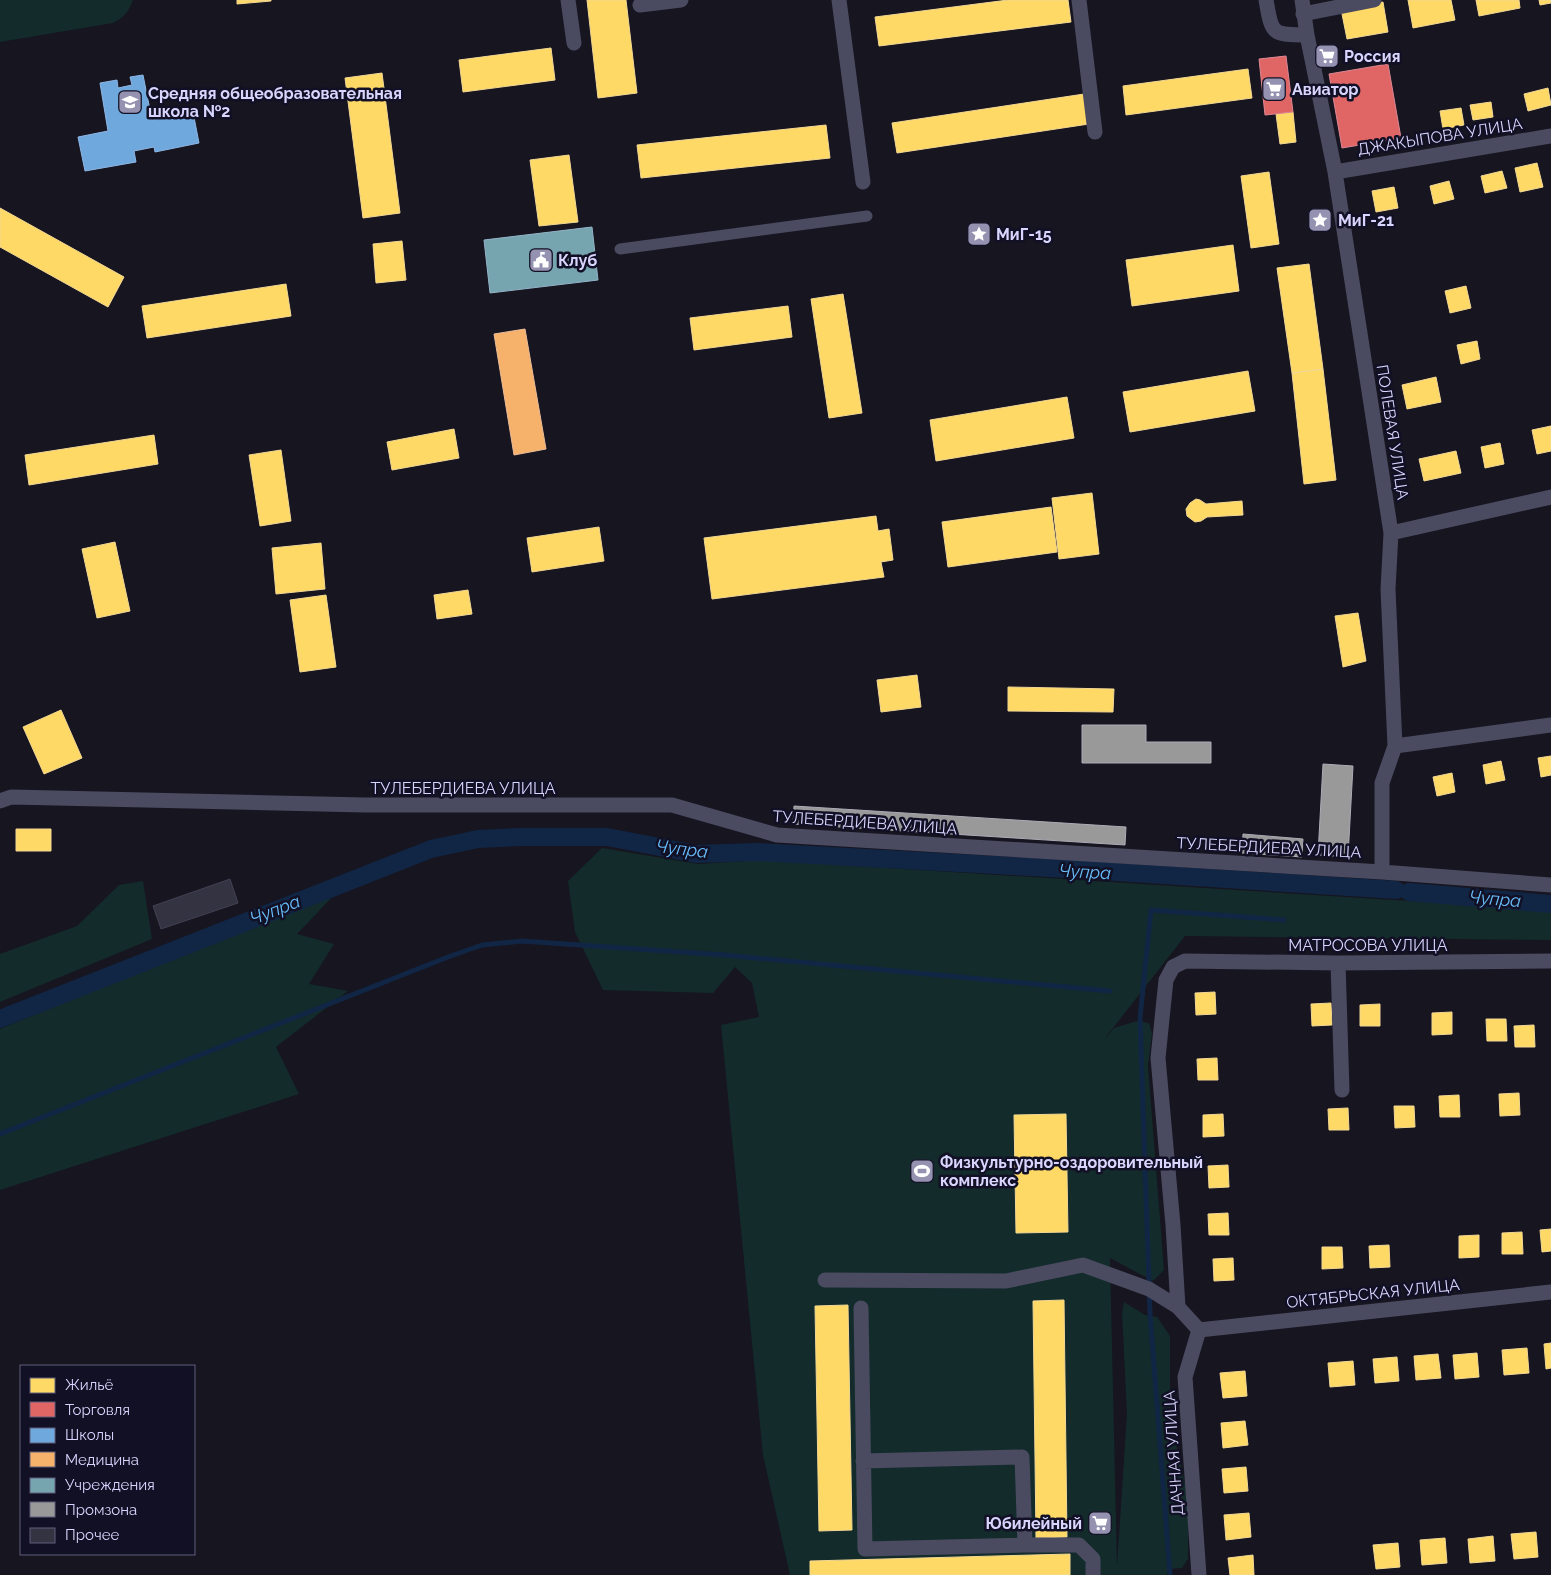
<svg xmlns="http://www.w3.org/2000/svg" width="1551" height="1575" font-family="Raleway,sans-serif">
  <style>
    .green { fill: #132b2b }
    .homes { fill: #ffd966; stroke: #f3d894 }
    .shops { fill: #e06666; stroke: #de8794 }
    .schools { fill: #6fa8dc; stroke: #8eb6e6 }
    .health { fill: #f6b26b; stroke: #edbc97 }
    .public { fill: #76a5af; stroke: #93b3c7 }
    .industry { fill: #999; stroke: #acabb7 }
    .lines { fill: none; stroke-linecap: round; stroke-linejoin: round }
    .stream { stroke: #112645; stroke-width: 5 }
    .canal { stroke: #112645; stroke-width: 18 }
    .building { fill: #343342; stroke: #434054 }
    .pedestrian { stroke: #4a4a61; stroke-width: 11 }
    .minor { stroke: #4a4a61; stroke-width: 15 }
    .labels { text-anchor: middle; stroke-width: 5; stroke-linejoin: round; paint-order: stroke }
    .poi-label { font-size: 16px; font-weight: bold; fill: #d8d5fe; stroke: #121025; text-anchor: start }
    .street-label { font-size: 16px; fill: #d8d5fe; stroke: #121025 }
    .water-label { font-size: 18px; font-style: italic; fill: #67bdfa; stroke: #121025 }
  </style>
  <rect width="100%" height="100%" fill="#161520"/>
  <path class="green" d="M 0,0 L 133,0 C 129,11 124,18 113,23 L 0,42 Z
    M 602,848 L 698,864 L 762,860 L 1536,909 L 1551,911 L 1551,940 L 1185,936 L 1106,1037 L 1106,1038 L 1114,1028 L 1137,1021 L 1149,1023 L 1152,1033 L 1148,1066 L 1164,1270 L 1153,1281 L 1110,1258 L 1117,1566 L 1127,1414 L 1122,1313 L 1124,1302 L 1145,1315 L 1157,1317 L 1170,1336 L 1170,1416 L 1188,1498 L 1188,1559 L 1182,1568 L 1170,1569 L 1166,1575 L 790,1575 L 763,1455 L 721,1025 L 759,1017 L 752,983 L 735,967 L 713,993 L 603,990 L 575,932 L 568,881 Z
    M 143,881 L 152,939 L 0,1002 L 0,954 L 77,926 L 119,885 Z
    M 339,890 L 297,934 L 334,944 L 309,984 L 348,991 L 276,1047 L 299,1094 L 0,1190 L 0,1029 Z"/>
  <path class="homes" d="M 237,0 L 271,0 L 271,1 L 237,4 Z
    M 587,0 L 626,0 L 637,93 L 598,98 Z
    M 1008,0 L 1068,0 L 1071,22 L 879,46 L 875,17 Z
    M 1408,0 L 1451,0 L 1455,20 L 1413,28 Z
    M 1476,0 L 1519,0 L 1520,8 L 1479,16 Z
    M 1539,0 L 1551,0 L 1551,3 L 1540,5 Z
    M 1383,2 L 1388,32 L 1347,39 L 1341,9 Z
    M 551,48 L 555,80 L 463,92 L 459,60 Z
    M 1248,69 L 1252,98 L 1126,115 L 1123,86 Z
    M 382,73 L 400,213 L 363,218 L 345,78 Z
    M 1548,88 L 1551,105 L 1528,111 L 1524,94 Z
    M 1084,94 L 1089,124 L 897,153 L 892,123 Z
    M 1491,102 L 1493,117 L 1473,120 L 1470,105 Z
    M 1461,108 L 1464,125 L 1443,129 L 1440,111 Z
    M 1293,112 L 1296,142 L 1280,144 L 1276,114 Z
    M 826,125 L 830,158 L 641,178 L 637,145 Z
    M 569,155 L 578,222 L 539,226 L 530,160 Z
    M 1537,163 L 1543,187 L 1520,192 L 1515,168 Z
    M 1502,171 L 1507,188 L 1485,193 L 1481,176 Z
    M 1269,172 L 1279,244 L 1251,248 L 1241,176 Z
    M 1449,181 L 1454,199 L 1434,204 L 1430,186 Z
    M 1394,187 L 1398,208 L 1376,212 L 1372,191 Z
    M 0,208 L 124,277 L 108,307 L 0,247 Z
    M 402,241 L 406,280 L 376,283 L 373,244 Z
    M 1233,245 L 1239,291 L 1132,306 L 1126,260 Z
    M 1309,264 L 1323,369 L 1292,373 L 1277,268 Z
    M 286,284 L 291,316 L 147,338 L 142,306 Z
    M 1466,286 L 1471,308 L 1450,313 L 1445,291 Z
    M 843,294 L 862,413 L 829,418 L 811,299 Z
    M 788,306 L 792,337 L 694,350 L 690,318 Z
    M 1477,341 L 1480,359 L 1461,364 L 1457,345 Z
    M 1323,369 L 1336,480 L 1304,484 L 1292,373 Z
    M 1248,371 L 1255,411 L 1130,432 L 1123,392 Z
    M 1436,377 L 1441,402 L 1407,409 L 1402,385 Z
    M 1067,397 L 1074,438 L 936,461 L 930,420 Z
    M 1551,426 L 1551,451 L 1537,454 L 1532,430 Z
    M 454,429 L 459,458 L 392,470 L 387,442 Z
    M 154,435 L 158,464 L 29,485 L 25,455 Z
    M 1500,443 L 1504,464 L 1485,468 L 1481,447 Z
    M 281,450 L 291,521 L 260,526 L 249,455 Z
    M 1456,451 L 1461,473 L 1424,481 L 1419,459 Z
    M 1092,493 L 1099,554 L 1059,559 L 1052,498 Z
    M 1196,499 L 1200,500 L 1206,504 L 1242,501 L 1243,515 L 1207,517 L 1201,521 L 1195,522 L 1187,516 L 1186,509 L 1190,503 Z
    M 1051,507 L 1057,552 L 948,567 L 942,522 Z
    M 876,516 L 878,531 L 889,529 L 893,560 L 881,562 L 884,577 L 712,599 L 704,538 Z
    M 599,527 L 604,561 L 532,572 L 527,538 Z
    M 115,542 L 130,611 L 97,618 L 82,549 Z
    M 321,543 L 325,589 L 276,594 L 272,548 Z
    M 468,590 L 472,614 L 437,619 L 434,595 Z
    M 326,595 L 336,667 L 300,672 L 290,600 Z
    M 1358,613 L 1366,661 L 1343,667 L 1335,616 Z
    M 917,675 L 921,707 L 881,712 L 877,680 Z
    M 1008,687 L 1114,689 L 1113,712 L 1008,711 Z
    M 61,710 L 82,758 L 44,774 L 23,727 Z
    M 1551,756 L 1551,775 L 1541,777 L 1538,758 Z
    M 1501,761 L 1505,780 L 1486,784 L 1483,765 Z
    M 1452,773 L 1455,792 L 1437,796 L 1433,777 Z
    M 16,829 L 51,829 L 51,851 L 16,851 Z
    M 1215,992 L 1216,1014 L 1196,1015 L 1195,993 Z
    M 1331,1003 L 1332,1025 L 1312,1026 L 1311,1004 Z
    M 1380,1004 L 1380,1026 L 1360,1026 L 1360,1005 Z
    M 1452,1012 L 1452,1034 L 1432,1035 L 1432,1013 Z
    M 1486,1019 L 1506,1019 L 1507,1041 L 1487,1041 Z
    M 1534,1025 L 1535,1047 L 1515,1047 L 1514,1026 Z
    M 1217,1058 L 1218,1080 L 1198,1080 L 1197,1059 Z
    M 1519,1093 L 1520,1115 L 1500,1116 L 1499,1094 Z
    M 1459,1095 L 1460,1117 L 1440,1117 L 1439,1096 Z
    M 1394,1106 L 1414,1106 L 1415,1127 L 1395,1128 Z
    M 1348,1108 L 1349,1130 L 1329,1130 L 1328,1109 Z
    M 1066,1114 L 1068,1232 L 1016,1233 L 1014,1115 Z
    M 1223,1114 L 1224,1136 L 1203,1137 L 1203,1115 Z
    M 1228,1165 L 1229,1187 L 1209,1188 L 1208,1166 Z
    M 1228,1213 L 1229,1235 L 1209,1235 L 1208,1214 Z
    M 1551,1229 L 1551,1251 L 1542,1252 L 1540,1230 Z
    M 1522,1232 L 1523,1254 L 1502,1254 L 1502,1233 Z
    M 1479,1235 L 1479,1257 L 1459,1258 L 1459,1236 Z
    M 1389,1245 L 1390,1267 L 1370,1268 L 1369,1246 Z
    M 1322,1247 L 1342,1247 L 1343,1268 L 1322,1269 Z
    M 1233,1258 L 1234,1280 L 1214,1281 L 1213,1259 Z
    M 1064,1300 L 1067,1537 L 1036,1538 L 1033,1301 Z
    M 848,1305 L 852,1530 L 819,1531 L 815,1306 Z
    M 1551,1343 L 1551,1368 L 1546,1369 L 1544,1344 Z
    M 1527,1348 L 1529,1373 L 1504,1375 L 1502,1350 Z
    M 1477,1353 L 1479,1377 L 1455,1379 L 1453,1355 Z
    M 1438,1354 L 1441,1378 L 1416,1380 L 1414,1356 Z
    M 1397,1357 L 1399,1381 L 1375,1383 L 1373,1359 Z
    M 1353,1361 L 1355,1385 L 1330,1387 L 1328,1363 Z
    M 1245,1371 L 1247,1396 L 1223,1398 L 1220,1373 Z
    M 1245,1421 L 1248,1445 L 1223,1448 L 1221,1423 Z
    M 1246,1467 L 1248,1491 L 1224,1493 L 1222,1469 Z
    M 1249,1513 L 1251,1537 L 1226,1540 L 1224,1515 Z
    M 1536,1532 L 1538,1557 L 1514,1559 L 1511,1534 Z
    M 1493,1536 L 1495,1561 L 1470,1563 L 1468,1539 Z
    M 1445,1538 L 1447,1563 L 1422,1565 L 1420,1540 Z
    M 1398,1543 L 1400,1567 L 1376,1569 L 1373,1545 Z
    M 1070,1554 L 1070,1575 L 810,1575 L 810,1561 Z
    M 1253,1555 L 1254,1575 L 1230,1575 L 1228,1558 Z"/>
  <path class="shops" d="M 1286,56 L 1293,112 L 1265,115 L 1259,59 Z
    M 1388,64 L 1401,138 L 1342,148 L 1329,74 Z"/>
  <path class="schools" d="M 143,75 L 152,120 L 193,112 L 199,143 L 155,152 L 154,147 L 134,151 L 136,162 L 85,171 L 78,137 L 108,131 L 100,83 L 117,80 L 118,88 L 132,85 L 130,77 Z"/>
  <path class="health" d="M 525,329 L 546,449 L 514,455 L 494,334 Z"/>
  <path class="public" d="M 592,227 L 598,280 L 490,293 L 484,240 Z"/>
  <path class="industry" d="M 1082,725 L 1146,725 L 1146,742 L 1211,742 L 1211,763 L 1082,763 Z
    M 1323,764 L 1353,766 L 1348,857 L 1318,855 Z
    M 794,806 L 1126,827 L 1125,845 L 793,824 Z
    M 1243,834 L 1303,839 L 1302,857 L 1242,853 Z"/>
  <g class="lines">
    <path class="stream" d="M 0,1134 L 448,957 L 482,945 L 522,941 L 724,955 L 1110,991
      M 1170,1575 L 1150,1313 L 1140,1018 L 1151,910 L 1284,920"/>
    <path class="canal" d="M 1409,892 L 1551,904
      M 0,1019 L 431,849 L 478,839 L 521,837 L 607,837 L 696,854 L 757,852 L 1086,870 L 1396,890"/>
  </g>
  <path class="building" d="M 230,879 L 238,903 L 161,929 L 153,906 Z"/>
  <g class="lines">
    <path class="pedestrian" d="M 620,249 L 867,216"/>
    <path class="minor" d="M 568,0 L 574,43
      M 839,0 L 863,182
      M 1079,0 L 1095,132
      M 1266,0 C 1272,34 1271,35 1307,35
      M 1302,0 L 1307,35 L 1335,172 L 1391,533 L 1388,589 L 1395,746 L 1382,783 L 1382,872
      M 640,5 L 681,0
      M 1303,14 L 1374,0
      M 1335,172 L 1551,136
      M 1391,533 L 1551,497
      M 1395,746 L 1551,725
      M 0,801 L 11,797 L 365,805 L 672,805 L 777,835 L 1382,872 L 1551,885
      M 1338,963 L 1342,1090
      M 825,1280 L 1006,1281 L 1083,1265 L 1149,1289 L 1178,1307
      M 861,1308 L 865,1549 L 1025,1545
      M 1199,1330 L 1178,1307 L 1173,1225 L 1158,1058 L 1166,980 L 1173,967 L 1185,961 L 1338,963 L 1551,961
      M 1199,1330 L 1551,1292
      M 1199,1330 L 1185,1377 L 1199,1575
      M 863,1461 L 1022,1457 L 1025,1545 L 1079,1545 L 1093,1559 L 1093,1575"/>
  </g>
  <defs>
    <g id="supermarket-square" transform="scale(1.25)"><rect x="-9" y="-9" width="18" height="18" rx="4" fill="#9492b0" stroke="#121025"/><path d="M-6-5.5h2.5l.6 2H6L4.5 2H-2.5L-4.4-4H-6ZM-1.5 3.2a1.3 1.3 0 1 0 .1 0ZM3 3.2a1.3 1.3 0 1 0 .1 0Z" fill="#fff"/></g>
    <g id="school-square" transform="scale(1.25)"><rect x="-9" y="-9" width="18" height="18" rx="4" fill="#9492b0" stroke="#121025"/><path d="M0-5L7-2L0 1L-7-2ZM-4 1L0 2.5L4 1V4Q0 6-4 4Z" fill="#fff"/></g>
    <g id="sight-square" transform="scale(1.25)"><rect x="-9" y="-9" width="18" height="18" rx="4" fill="#9492b0" stroke="#121025"/><path d="M0-6L1.8-2.2L6-1.7L2.9 1.2L3.7 5.4L0 3.3L-3.7 5.4L-2.9 1.2L-6-1.7L-1.8-2.2Z" fill="#fff"/></g>
    <g id="civic-square" transform="scale(1.25)"><rect x="-9" y="-9" width="18" height="18" rx="4" fill="#9492b0" stroke="#121025"/><path d="M-.6-6.5H3V-4.5H.6V-3L4-1V1h2V6H-6V1h2V-1L-.6-3ZM-1.2 2.5V6h2.4V2.5Z" fill="#fff"/></g>
    <g id="stadium-square" transform="scale(1.25)"><rect x="-9" y="-9" width="18" height="18" rx="4" fill="#9492b0" stroke="#121025"/><path d="M0-5a6.5 5 0 1 0 0 10a6.5 5 0 1 0 0-10ZM-3.5-1.8h7v3.6h-7Z" fill="#fff"/></g>
  </defs>
  <g fill-rule="evenodd">
    <use href="#supermarket-square" x="1327" y="56"/>
    <use href="#supermarket-square" x="1274" y="89"/>
    <use href="#school-square" x="130" y="102"/>
    <use href="#sight-square" x="1320" y="220"/>
    <use href="#sight-square" x="979" y="234"/>
    <use href="#civic-square" x="541" y="260"/>
    <use href="#stadium-square" x="922" y="1171"/>
    <use href="#supermarket-square" x="1100" y="1523"/>
  </g>
  <g class="labels">
    <g class="poi-label">
      <text x="1344" y="62">Россия</text>
      <text x="1292" y="95">Авиатор</text>
      <text x="148" y="99">Средняя общеобразовательная<tspan x="148" dy="18">школа №2</tspan></text>
      <text x="1338" y="226">МиГ-21</text>
      <text x="996" y="240">МиГ-15</text>
      <text x="558" y="266">Клуб</text>
      <text x="940" y="1168">Физкультурно-оздоровительный<tspan x="940" dy="18">комплекс</tspan></text>
      <text x="1082" y="1529" text-anchor="end">Юбилейный</text>
    </g>
    <g class="street-label">
      <text transform="translate(1440 136) rotate(-9)" y="6">ДЖАКЫПОВА УЛИЦА</text>
      <text transform="translate(1393 432) rotate(81)" y="6">ПОЛЕВАЯ УЛИЦА</text>
      <text x="463" y="794">ТУЛЕБЕРДИЕВА УЛИЦА</text>
      <text transform="translate(865 822) rotate(4)" y="6">ТУЛЕБЕРДИЕВА УЛИЦА</text>
      <text transform="translate(1269 847) rotate(3)" y="6">ТУЛЕБЕРДИЕВА УЛИЦА</text>
      <text x="1368" y="951">МАТРОСОВА УЛИЦА</text>
      <text transform="translate(1373 1293) rotate(-6)" y="6">ОКТЯБРЬСКАЯ УЛИЦА</text>
      <text transform="translate(1173 1453) rotate(-94)" y="6">ДАЧНАЯ УЛИЦА</text>
    </g>
    <g class="water-label">
      <text transform="translate(682 849) rotate(7)" y="6">Чупра</text>
      <text transform="translate(1085 872) rotate(3)" y="6">Чупра</text>
      <text transform="translate(1495 899) rotate(5)" y="6">Чупра</text>
      <text transform="translate(275 910) rotate(-21)" y="6">Чупра</text>
    </g>
  </g>
  <rect x="20" y="1365" width="175" height="190" fill="#121025" stroke="#615f7c"/>
  <rect x="30" y="1378" width="25" height="15" fill="#ffd966" stroke="#615f7c"/>
  <text x="65" y="1390" font-size="15" fill="#d8d5fe">Жильё</text>
  <rect x="30" y="1402" width="25" height="15" fill="#e06666" stroke="#615f7c"/>
  <text x="65" y="1415" font-size="15" fill="#d8d5fe">Торговля</text>
  <rect x="30" y="1428" width="25" height="15" fill="#6fa8dc" stroke="#615f7c"/>
  <text x="65" y="1440" font-size="15" fill="#d8d5fe">Школы</text>
  <rect x="30" y="1452" width="25" height="15" fill="#f6b26b" stroke="#615f7c"/>
  <text x="65" y="1465" font-size="15" fill="#d8d5fe">Медицина</text>
  <rect x="30" y="1478" width="25" height="15" fill="#76a5af" stroke="#615f7c"/>
  <text x="65" y="1490" font-size="15" fill="#d8d5fe">Учреждения</text>
  <rect x="30" y="1502" width="25" height="15" fill="#999999" stroke="#615f7c"/>
  <text x="65" y="1515" font-size="15" fill="#d8d5fe">Промзона</text>
  <rect x="30" y="1528" width="25" height="15" fill="#343342" stroke="#615f7c"/>
  <text x="65" y="1540" font-size="15" fill="#d8d5fe">Прочее</text>
</svg>
